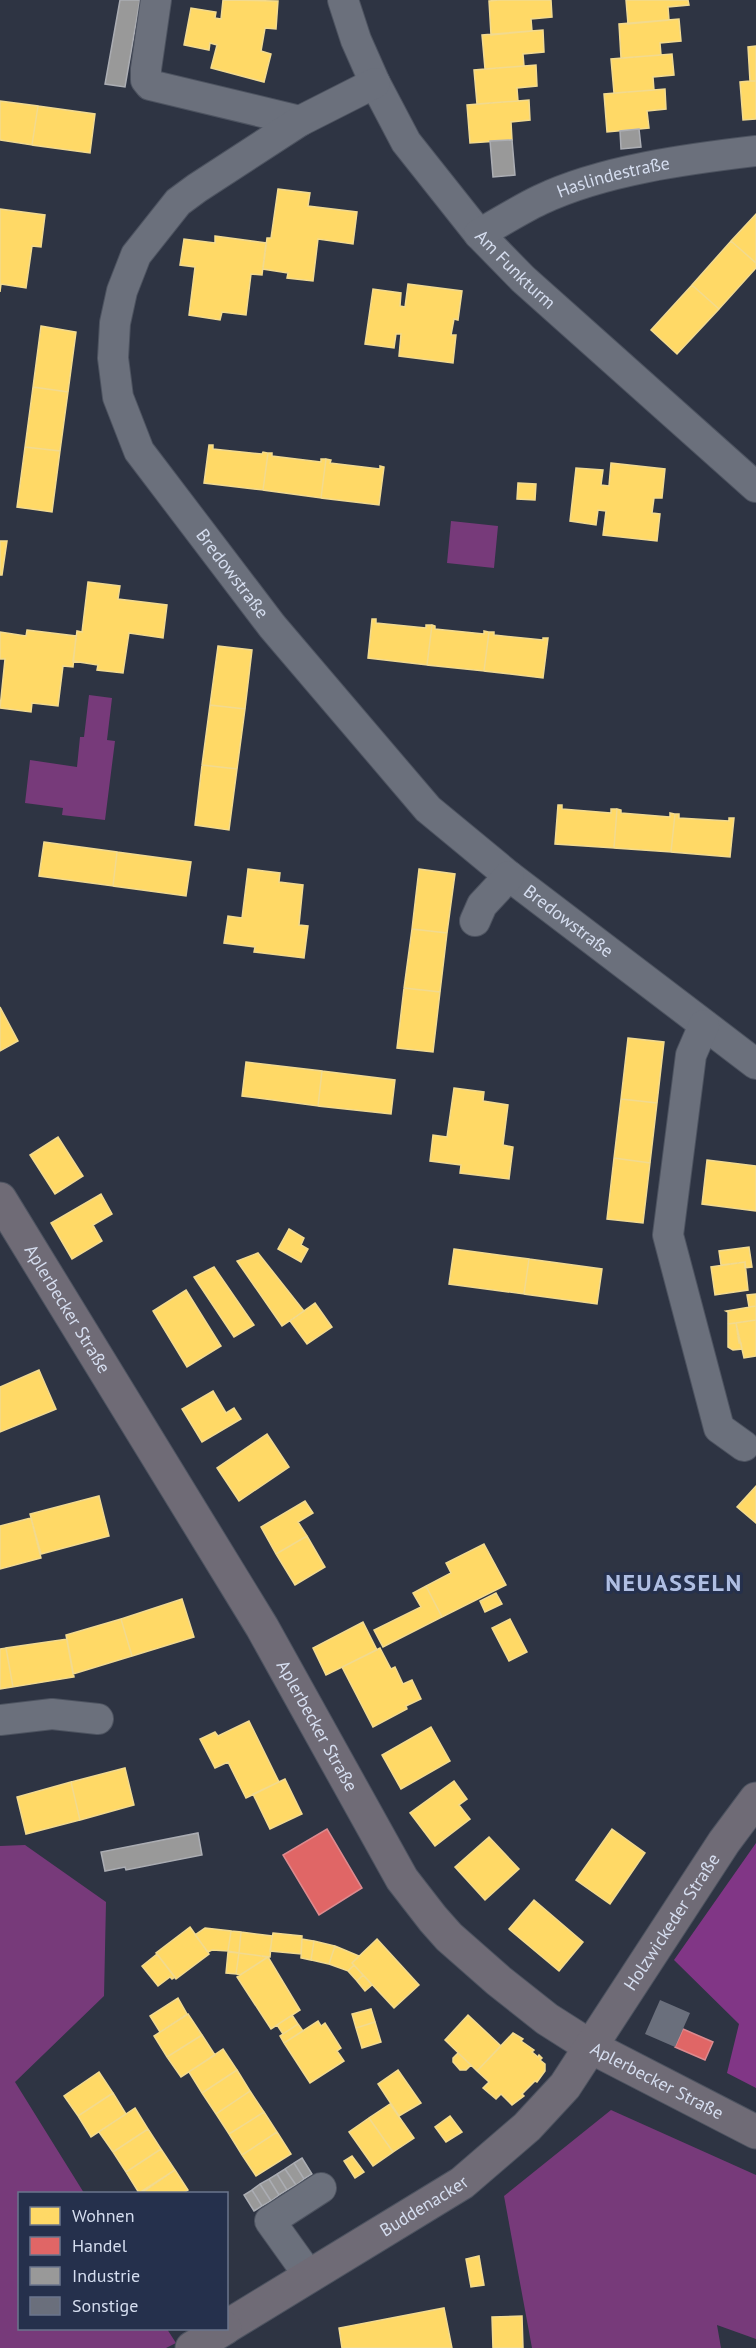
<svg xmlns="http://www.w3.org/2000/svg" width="756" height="2348" font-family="'PT Sans',sans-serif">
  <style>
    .green { fill: #773a7a }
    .forest { fill: #813686 }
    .homes { fill: #ffd966; stroke: #f2da8f; stroke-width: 1.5 }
    .shops { fill: #e06666; stroke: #dd8a8f; stroke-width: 1.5 }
    .industry { fill: #999; stroke: #abadb3; stroke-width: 1.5 }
    .building { fill: #6a6f7c }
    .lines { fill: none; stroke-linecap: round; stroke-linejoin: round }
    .minor-casing { stroke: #4d5360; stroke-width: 32 }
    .major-casing { stroke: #4d5360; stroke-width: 35 }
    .minor { stroke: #6b707c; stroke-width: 30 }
    .major { stroke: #6f6b76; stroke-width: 33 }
    .labels { text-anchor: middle; stroke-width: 6; stroke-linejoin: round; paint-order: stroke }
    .street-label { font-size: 18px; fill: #d5ddef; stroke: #25304c }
    .district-label { font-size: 24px; font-weight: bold; letter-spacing: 1.5px; fill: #afbee2; stroke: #25304c }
  </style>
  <rect width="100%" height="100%" fill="#2e3443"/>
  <path class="green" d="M 451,521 L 498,526 L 494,568 L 447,563 Z
    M 89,695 L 112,698 L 107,740 L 115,741 L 105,820 L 62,815 L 63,808 L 25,803 L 30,760 L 77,767 L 80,737 L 84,737 Z
    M 25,1845 L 106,1902 L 104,1996 L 15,2082 L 84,2193 L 20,2194 L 20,2328 L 167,2329 L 176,2343 L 166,2348 L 0,2348 L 0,1846 Z
    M 611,2110 L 756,2175 L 756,2339 L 717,2325 L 721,2348 L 532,2348 L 504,2196 Z"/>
  <path class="forest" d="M 756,1843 L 756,2088 L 727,2073 L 739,2024 L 674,1960 Z"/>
  <path class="homes" d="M 223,0 L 278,1 L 276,29 L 265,28 L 261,51 L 271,54 L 264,82 L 211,68 L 217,45 L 210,43 L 209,50 L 184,45 L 191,8 L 216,12 L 215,18 L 221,19 Z
    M 499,0 L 551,0 L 552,17 L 531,19 L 532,31 L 491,35 L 489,1 Z
    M 626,0 L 688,0 L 689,5 L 668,7 L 669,20 L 628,24 Z
    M 679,19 L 681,41 L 660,43 L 661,55 L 621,58 L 619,24 Z
    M 543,30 L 544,52 L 523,54 L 524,66 L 485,69 L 482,35 Z
    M 756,46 L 756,81 L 750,81 L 748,47 Z
    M 672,54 L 674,75 L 653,77 L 654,90 L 614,93 L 611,59 Z
    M 536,65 L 537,86 L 517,88 L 518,101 L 477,104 L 474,70 Z
    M 750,81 L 756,81 L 756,119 L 743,120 L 740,82 Z
    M 665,89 L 666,109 L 647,111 L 649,128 L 607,132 L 604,94 Z
    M 529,100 L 530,120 L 511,122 L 512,140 L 470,143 L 467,105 Z
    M 0,101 L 38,106 L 32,145 L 0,140 Z
    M 38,106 L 95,114 L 90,153 L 32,145 Z
    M 278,189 L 310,193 L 308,206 L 357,212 L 353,244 L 318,239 L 313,281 L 287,278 L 288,273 L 263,269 L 267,238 L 271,238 Z
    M 0,209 L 45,215 L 41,247 L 32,246 L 26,288 L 1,284 L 0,292 Z
    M 756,214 L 756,263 L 731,241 Z
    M 215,236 L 266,243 L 262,275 L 251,274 L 246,315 L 222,312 L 220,320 L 189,315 L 195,267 L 180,265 L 184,239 L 215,243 Z
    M 731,241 L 756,263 L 756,268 L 719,309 L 692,285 Z
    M 408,284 L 462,291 L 458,320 L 454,319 L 451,335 L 456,335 L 453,363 L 399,356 L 401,334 L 396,334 L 394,348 L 365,344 L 373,289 L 401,293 L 400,306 L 405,307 Z
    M 692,285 L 719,309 L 677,354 L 651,330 Z
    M 41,326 L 76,332 L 68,392 L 33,387 Z
    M 33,387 L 68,392 L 60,451 L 25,447 Z
    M 209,445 L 213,445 L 213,449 L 262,454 L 263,452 L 268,453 L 263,490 L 204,483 Z
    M 25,447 L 60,451 L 52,512 L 17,507 Z
    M 268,453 L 272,453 L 272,456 L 321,462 L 321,459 L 326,459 L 321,498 L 263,490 Z
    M 326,459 L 331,460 L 330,463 L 380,469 L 380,466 L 384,467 L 379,505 L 321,498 Z
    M 611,463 L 665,469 L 662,498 L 654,498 L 652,513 L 660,514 L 657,541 L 603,535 L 606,511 L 598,510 L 596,525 L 570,521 L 576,468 L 603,470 L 601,485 L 609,486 Z
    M 518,483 L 536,484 L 535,500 L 517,499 Z
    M 0,541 L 7,541 L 2,575 L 0,575 Z
    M 88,582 L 120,586 L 118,599 L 167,605 L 163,638 L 129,633 L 123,673 L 97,670 L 98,665 L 73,661 L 77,631 L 82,632 Z
    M 372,619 L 376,619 L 376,623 L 426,628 L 426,625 L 432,625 L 427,665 L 368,658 Z
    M 432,625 L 435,626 L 435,629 L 484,634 L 484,631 L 489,632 L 484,671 L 427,665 Z
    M 27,630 L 76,636 L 73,667 L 63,666 L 58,706 L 32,703 L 31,712 L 0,708 L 5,659 L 0,659 L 0,632 L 26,636 Z
    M 489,632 L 494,632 L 494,635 L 543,640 L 543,638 L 548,638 L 543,678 L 484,671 Z
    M 218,646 L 252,650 L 245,709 L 210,705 Z
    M 210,705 L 245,709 L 237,769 L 202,765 Z
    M 202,765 L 237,769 L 229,830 L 195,825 Z
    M 558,805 L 562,805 L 562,809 L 611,813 L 611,809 L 617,809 L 614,848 L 555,844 Z
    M 617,809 L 621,810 L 621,813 L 670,817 L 670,813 L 675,814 L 671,852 L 614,848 Z
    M 675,814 L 679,814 L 679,818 L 729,821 L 729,818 L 734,818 L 730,857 L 671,852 Z
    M 44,842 L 117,852 L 113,886 L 39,876 Z
    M 117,852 L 191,862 L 186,896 L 113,886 Z
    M 248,869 L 280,873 L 279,882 L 303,885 L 299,925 L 308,926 L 304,958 L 254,952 L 255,947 L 224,943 L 228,916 L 242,918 Z
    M 419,869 L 455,874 L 447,933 L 412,929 Z
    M 412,929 L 447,933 L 440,992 L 404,988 Z
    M 404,988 L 440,992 L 433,1052 L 397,1048 Z
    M 0,1007 L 18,1041 L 0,1051 Z
    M 628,1038 L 664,1042 L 657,1103 L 621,1099 Z
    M 246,1062 L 322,1071 L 318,1106 L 242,1096 Z
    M 322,1071 L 395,1080 L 391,1114 L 318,1106 Z
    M 454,1088 L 484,1092 L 483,1101 L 508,1105 L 503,1145 L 513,1147 L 509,1179 L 460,1173 L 461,1165 L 430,1161 L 433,1135 L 447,1137 Z
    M 621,1099 L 657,1103 L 650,1163 L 614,1158 Z
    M 58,1137 L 83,1176 L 55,1194 L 30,1155 Z
    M 614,1158 L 650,1163 L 643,1223 L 607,1219 Z
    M 707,1160 L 756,1166 L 756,1211 L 702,1204 Z
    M 101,1194 L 112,1214 L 93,1225 L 102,1241 L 72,1259 L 51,1223 Z
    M 289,1229 L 304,1238 L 301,1245 L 308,1249 L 301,1262 L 278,1249 Z
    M 749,1247 L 752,1267 L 745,1268 L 745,1262 L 721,1265 L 719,1251 Z
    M 454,1249 L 529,1259 L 524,1294 L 449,1284 Z
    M 258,1253 L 304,1311 L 282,1326 L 237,1261 Z
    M 529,1259 L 602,1269 L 597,1304 L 524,1294 Z
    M 745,1262 L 748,1290 L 715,1295 L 711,1267 Z
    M 214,1267 L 254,1325 L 234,1337 L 194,1277 Z
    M 186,1290 L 221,1346 L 187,1367 L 153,1311 Z
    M 756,1294 L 756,1306 L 749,1307 L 747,1295 Z
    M 315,1303 L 332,1327 L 307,1344 L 290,1321 Z
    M 756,1306 L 756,1320 L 728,1324 L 728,1312 L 726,1311 Z
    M 756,1320 L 756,1356 L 744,1358 L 736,1323 Z
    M 736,1323 L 739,1343 L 741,1343 L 742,1349 L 733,1350 L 728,1347 L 728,1324 Z
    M 39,1370 L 56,1409 L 0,1432 L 0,1387 Z
    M 213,1391 L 226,1413 L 234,1408 L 241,1419 L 202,1442 L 182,1409 Z
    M 267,1434 L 289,1467 L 239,1501 L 217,1468 Z
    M 756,1486 L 756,1523 L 737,1507 Z
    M 99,1496 L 109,1536 L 41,1554 L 30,1514 Z
    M 305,1501 L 313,1513 L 298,1522 L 307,1536 L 276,1554 L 261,1527 Z
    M 31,1518 L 41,1558 L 0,1569 L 0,1526 Z
    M 307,1536 L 325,1567 L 295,1585 L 276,1554 Z
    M 484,1544 L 506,1585 L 442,1617 L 426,1586 L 451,1573 L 446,1563 Z
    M 426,1586 L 442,1617 L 383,1647 L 374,1630 L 421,1607 L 413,1593 Z
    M 496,1593 L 502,1604 L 485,1612 L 480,1601 Z
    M 182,1599 L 194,1637 L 132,1656 L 121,1619 Z
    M 121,1619 L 132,1656 L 73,1674 L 66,1635 Z
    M 510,1619 L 527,1652 L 509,1661 L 492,1628 Z
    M 363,1622 L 377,1650 L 326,1675 L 313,1648 Z
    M 67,1639 L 74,1677 L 13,1687 L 6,1648 Z
    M 6,1648 L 13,1687 L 0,1689 L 0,1649 Z
    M 380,1648 L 391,1669 L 395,1667 L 403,1684 L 412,1680 L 421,1699 L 406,1706 L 407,1709 L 373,1727 L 342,1667 Z
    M 249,1721 L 279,1782 L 246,1798 L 228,1762 L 215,1768 L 200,1739 L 215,1732 L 218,1736 Z
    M 431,1727 L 450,1761 L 401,1789 L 382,1755 Z
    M 125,1768 L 134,1805 L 80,1820 L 71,1782 Z
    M 285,1779 L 302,1814 L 270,1829 L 253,1794 Z
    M 454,1781 L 467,1799 L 459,1805 L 470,1819 L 435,1846 L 410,1813 Z
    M 71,1782 L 80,1820 L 26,1834 L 17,1797 Z
    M 612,1829 L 645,1853 L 610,1904 L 576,1880 Z
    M 489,1837 L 519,1869 L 485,1900 L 455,1867 Z
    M 534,1900 L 583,1942 L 559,1971 L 509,1929 Z
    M 190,1927 L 209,1954 L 176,1979 L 156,1953 Z
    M 205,1928 L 231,1931 L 228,1951 L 212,1950 L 208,1952 L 195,1935 Z
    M 231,1931 L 241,1932 L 239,1953 L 228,1951 Z
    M 241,1932 L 272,1936 L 270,1957 L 239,1953 Z
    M 273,1933 L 302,1936 L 301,1954 L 270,1951 Z
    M 302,1939 L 314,1941 L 311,1960 L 301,1958 Z
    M 377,1939 L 419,1985 L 394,2008 L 352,1963 Z
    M 314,1941 L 335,1946 L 329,1964 L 311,1960 Z
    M 335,1946 L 359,1956 L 352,1963 L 354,1965 L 348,1971 L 329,1964 Z
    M 228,1952 L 239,1953 L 236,1974 L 226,1973 Z
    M 239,1953 L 268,1957 L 240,1975 L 236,1974 Z
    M 157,1954 L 175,1977 L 172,1979 L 170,1977 L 158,1986 L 142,1966 Z
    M 268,1957 L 300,2010 L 271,2029 L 237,1977 Z
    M 354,1965 L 363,1975 L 357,1981 L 348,1971 Z
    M 363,1975 L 372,1985 L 365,1991 L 357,1981 Z
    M 178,1998 L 187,2014 L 160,2032 L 150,2016 Z
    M 371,2009 L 375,2022 L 356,2028 L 352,2014 Z
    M 188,2014 L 202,2035 L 167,2057 L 154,2036 Z
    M 292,2015 L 298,2024 L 283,2034 L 277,2025 Z
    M 468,2015 L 501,2046 L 477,2071 L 445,2040 Z
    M 318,2021 L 321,2026 L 325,2023 L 341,2048 L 337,2051 L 344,2061 L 310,2083 L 284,2043 Z
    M 375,2022 L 381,2042 L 362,2048 L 356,2028 Z
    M 298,2024 L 303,2031 L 284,2043 L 280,2036 Z
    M 513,2033 L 523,2039 L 521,2041 L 534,2050 L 532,2052 L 538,2057 L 539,2055 L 542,2058 L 540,2060 L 545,2064 L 545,2071 L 537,2082 L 535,2081 L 522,2094 L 524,2096 L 512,2105 L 501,2094 L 496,2099 L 483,2088 L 489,2082 L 477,2071 Z
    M 202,2035 L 215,2055 L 181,2077 L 167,2057 Z
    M 223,2049 L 237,2070 L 202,2093 L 189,2072 Z
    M 458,2053 L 471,2065 L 466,2070 L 460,2070 L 453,2062 L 453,2058 Z
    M 237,2070 L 250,2091 L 216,2114 L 202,2093 Z
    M 398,2070 L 421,2103 L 399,2116 L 378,2084 Z
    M 99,2072 L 113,2093 L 78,2116 L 64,2096 Z
    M 250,2091 L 264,2112 L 229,2134 L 216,2114 Z
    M 113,2093 L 126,2114 L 91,2137 L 78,2116 Z
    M 390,2104 L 414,2138 L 393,2152 L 369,2118 Z
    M 135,2108 L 148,2129 L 113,2152 L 99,2132 Z
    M 264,2112 L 277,2132 L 242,2155 L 229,2134 Z
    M 450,2116 L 462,2132 L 446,2142 L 435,2127 Z
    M 369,2118 L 393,2152 L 373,2166 L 349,2132 Z
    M 148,2129 L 161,2149 L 126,2172 L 113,2152 Z
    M 277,2132 L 291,2154 L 256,2176 L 242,2155 Z
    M 161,2149 L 175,2170 L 139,2193 L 126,2172 Z
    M 352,2156 L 364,2172 L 355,2178 L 344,2161 Z
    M 175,2170 L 188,2190 L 182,2194 L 140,2194 Z
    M 479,2256 L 484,2285 L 471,2287 L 466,2259 Z
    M 444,2308 L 452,2348 L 342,2348 L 339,2328 Z
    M 522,2316 L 523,2348 L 493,2348 L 492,2317 Z"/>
  <path class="shops" d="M 327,1829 L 362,1888 L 319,1915 L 283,1855 Z
    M 683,2029 L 713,2042 L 705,2060 L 675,2047 Z"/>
  <path class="industry" d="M 120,0 L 140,0 L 125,87 L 105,84 Z
    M 639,129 L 641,147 L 621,149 L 620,131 Z
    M 512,140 L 515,175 L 493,177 L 490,141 Z
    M 198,1833 L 202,1855 L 126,1870 L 125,1867 L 105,1871 L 101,1852 Z
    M 302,2158 L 312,2174 L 304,2179 L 294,2163 Z
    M 294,2163 L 304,2179 L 296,2185 L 285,2169 Z
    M 285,2169 L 296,2185 L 287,2190 L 277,2174 Z
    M 277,2174 L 287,2190 L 279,2195 L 269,2179 Z
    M 269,2179 L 279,2195 L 271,2201 L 260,2184 Z
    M 260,2184 L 271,2201 L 262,2206 L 252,2190 Z
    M 252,2190 L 262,2206 L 254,2211 L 244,2195 Z"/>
  <path class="building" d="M 660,2000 L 690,2013 L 675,2047 L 645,2034 Z"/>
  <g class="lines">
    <g class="minor-casing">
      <g id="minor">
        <path d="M 156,0 L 146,69 L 146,80 L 150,85 L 300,121"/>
        <path id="s1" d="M 343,0 L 356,40 L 375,83 L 406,142 L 479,234 L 523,279 L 756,487"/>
        <path id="s2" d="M 375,83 L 300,121 L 197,188 L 178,202 L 136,255 L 122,291 L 115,323 L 113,358 L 118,397 L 139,451 L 272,626 L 428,809 L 509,876 L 756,1064"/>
        <path id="s3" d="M 479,234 C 499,223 519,210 540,200 C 603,170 688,159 756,151"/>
        <path d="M 475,921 L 482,905 L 509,876"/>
        <path d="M 704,1025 L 691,1055 L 668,1235 L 719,1428 L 744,1446"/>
        <path d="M 0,1720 L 52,1714 L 98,1719"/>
        <path d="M 310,2277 L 270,2221 L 321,2188"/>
      </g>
    </g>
    <g class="major-casing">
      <g id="major">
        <path id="s4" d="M 0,1199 L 262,1627 L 402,1879 L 433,1919 L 449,1937 L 499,1981 L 547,2019 L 591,2047 L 756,2132"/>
        <path id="s5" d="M 226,2327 L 462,2183 L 527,2127 L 565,2086 L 724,1842 L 756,1799"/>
        <path d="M 192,2348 L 225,2328"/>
      </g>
    </g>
    <use href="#minor" class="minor"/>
    <use href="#major" class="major"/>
  </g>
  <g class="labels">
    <g class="street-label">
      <text dy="6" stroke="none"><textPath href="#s3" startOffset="147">Haslindestraße</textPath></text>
      <text dy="6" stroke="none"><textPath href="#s1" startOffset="324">Am Funkturm</textPath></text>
      <text dy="6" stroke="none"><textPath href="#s2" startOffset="656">Bredowstraße</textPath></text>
      <text dy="6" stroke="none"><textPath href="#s2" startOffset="1142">Bredowstraße</textPath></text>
      <text dy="6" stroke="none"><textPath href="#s4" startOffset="129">Aplerbecker Straße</textPath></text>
      <text dy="6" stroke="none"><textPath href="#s4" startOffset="615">Aplerbecker Straße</textPath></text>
      <text dy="6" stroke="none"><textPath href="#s5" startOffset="614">Holzwickeder Straße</textPath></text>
      <text dy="6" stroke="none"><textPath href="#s4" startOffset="1119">Aplerbecker Straße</textPath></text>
      <text dy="6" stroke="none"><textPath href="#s5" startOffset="232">Buddenacker</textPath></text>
    </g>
    <g class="district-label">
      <text x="674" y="1591">NEUASSELN</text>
    </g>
  </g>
  <rect x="18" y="2192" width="210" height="138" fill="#25304c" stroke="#6b758d" stroke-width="1.5"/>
  <rect x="30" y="2207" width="30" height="18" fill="#ffd966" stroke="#6b758d" stroke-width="1.5"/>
  <text x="72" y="2222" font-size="18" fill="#d5ddef">Wohnen</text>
  <rect x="30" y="2237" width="30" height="18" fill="#e06666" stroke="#6b758d" stroke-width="1.5"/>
  <text x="72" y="2252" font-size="18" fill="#d5ddef">Handel</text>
  <rect x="30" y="2267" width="30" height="18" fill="#999999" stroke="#6b758d" stroke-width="1.5"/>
  <text x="72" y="2282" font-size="18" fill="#d5ddef">Industrie</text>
  <rect x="30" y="2297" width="30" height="18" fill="#6a6f7c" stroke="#6b758d" stroke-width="1.5"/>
  <text x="72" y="2312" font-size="18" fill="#d5ddef">Sonstige</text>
</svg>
